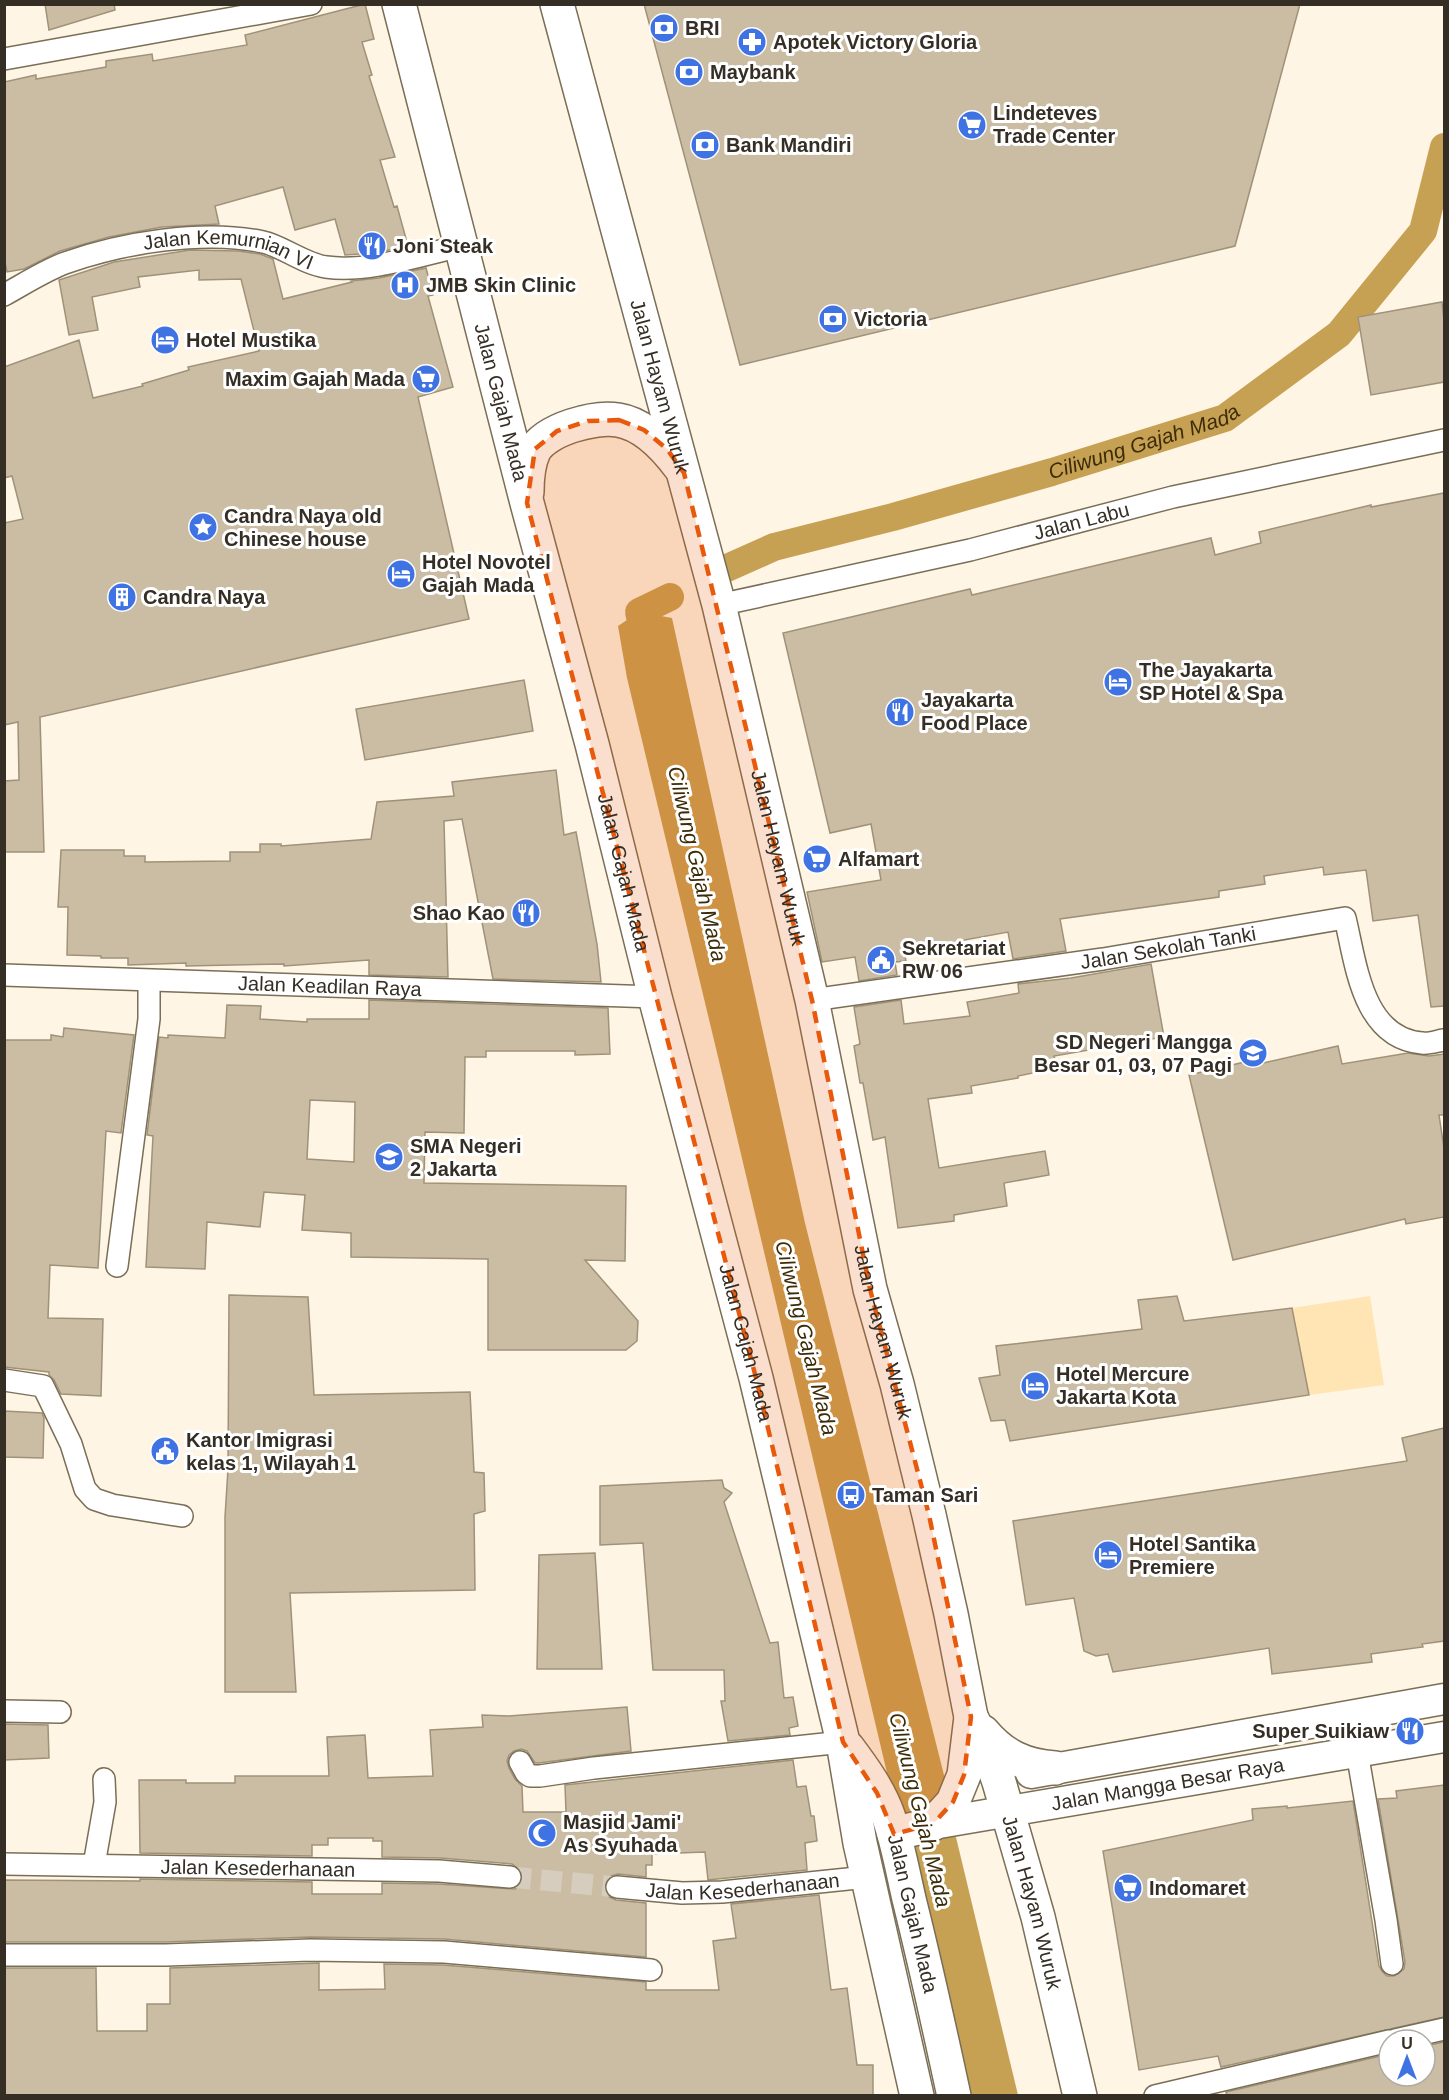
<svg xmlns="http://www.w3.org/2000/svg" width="1449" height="2100" font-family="Helvetica,sans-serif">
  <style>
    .green { fill: #ffe5b3 }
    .water { fill: #c7a153 }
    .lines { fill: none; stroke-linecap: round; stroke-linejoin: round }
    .canal { stroke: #c7a153; stroke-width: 28 }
    .building { fill: #cbbda3; stroke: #9f9279; stroke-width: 1.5; fill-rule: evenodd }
    .minor-tunnel { stroke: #d6cdbe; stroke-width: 21; stroke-dasharray: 21 10; stroke-linecap: butt }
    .minor-casing { stroke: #7a6e56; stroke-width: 24 }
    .secondary-casing { stroke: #7a6e56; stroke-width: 33 }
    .primary-casing { stroke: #7a6e56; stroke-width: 36 }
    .minor { stroke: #fff; stroke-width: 21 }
    .secondary { stroke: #fff; stroke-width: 30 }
    .primary { stroke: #fff; stroke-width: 33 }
    .marked { fill: #e8590c; fill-opacity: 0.2; stroke: #e8590c; stroke-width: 4.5; stroke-dasharray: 12 8; stroke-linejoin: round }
    .labels { text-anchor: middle; stroke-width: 6; stroke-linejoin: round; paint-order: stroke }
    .poi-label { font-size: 20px; font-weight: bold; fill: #342e24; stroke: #fff; text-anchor: start }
    .street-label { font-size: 20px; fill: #342e24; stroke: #fff }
    .water-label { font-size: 21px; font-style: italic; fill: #3c2c08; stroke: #fff }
  </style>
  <rect width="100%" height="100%" fill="#fef5e5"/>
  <path class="green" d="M 1370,1296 L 1384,1385 L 1309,1395 L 1292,1308 Z"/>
  <path class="water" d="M 639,612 L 672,618 L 805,1223 L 946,1783 L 948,1804 L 1018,2095 L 963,2095 L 719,1061 L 627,678 L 618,626 Z"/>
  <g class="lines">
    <g class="canal">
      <path id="s1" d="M 718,572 L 774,547 L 893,517 L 1052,472 L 1225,418 L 1339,334 L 1423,231 L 1444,147"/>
      <path d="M 647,648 L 639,612 L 670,597"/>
    </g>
  </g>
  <path class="building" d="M 45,4 L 114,4 L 115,10 L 49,30 Z
    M 365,4 L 374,39 L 362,42 L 372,75 L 369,76 L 395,157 L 380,160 L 394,207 L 397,206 L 408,246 L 374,253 L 345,255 L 335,219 L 295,230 L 283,187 L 215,206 L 219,224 L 162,227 L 109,237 L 60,251 L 24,269 L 7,272 L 4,258 L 4,82 L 36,75 L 36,79 L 106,67 L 106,61 L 152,54 L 153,61 L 247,45 L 245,35 Z
    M 644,4 L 1300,4 L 1235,246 L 740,365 Z
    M 190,250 L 238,251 L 260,254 L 273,259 L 283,299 L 352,282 L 351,281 L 379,278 L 426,268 L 433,295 L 428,296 L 453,387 L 418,397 L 469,619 L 40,717 L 44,852 L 4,852 L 4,781 L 19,780 L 18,722 L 4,725 L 4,523 L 23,519 L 12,476 L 4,478 L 4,367 L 79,340 L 93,398 L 143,386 L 142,384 L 189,370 L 188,367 L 259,351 L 241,279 L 199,280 L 199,270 L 138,277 L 140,287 L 92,297 L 98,330 L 69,335 L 59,280 L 114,262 Z
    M 1442,302 L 1444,321 L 1444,382 L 1371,395 L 1358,317 Z
    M 1444,493 L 1444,1006 L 1431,1007 L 1418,915 L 1373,921 L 1366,870 L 1324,875 L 1323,867 L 1264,876 L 1265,884 L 1219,891 L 1219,897 L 1060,919 L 1066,951 L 1013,959 L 1008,932 L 904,951 L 906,961 L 895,962 L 897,975 L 859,981 L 855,957 L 822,962 L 807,892 L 881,880 L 871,824 L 830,833 L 783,633 L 970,589 L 972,595 L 1211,538 L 1215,555 L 1261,543 L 1259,532 L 1371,505 L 1371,507 Z
    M 524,680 L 533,731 L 365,760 L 356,709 Z
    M 556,770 L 564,835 L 576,832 L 597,944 L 601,982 L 493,979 L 462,819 L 444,821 L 448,977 L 369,975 L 369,960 L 284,966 L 284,964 L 186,966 L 186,963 L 128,965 L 128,958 L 101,958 L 101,956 L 67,955 L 68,907 L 58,907 L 61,850 L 124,850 L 124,856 L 145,856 L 145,862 L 230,861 L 230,852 L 260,852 L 260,844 L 281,844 L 281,846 L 371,839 L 377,802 L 454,796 L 452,782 Z
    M 1151,964 L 1164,1037 L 1054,1056 L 1057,1068 L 1018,1076 L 1018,1078 L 971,1086 L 972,1093 L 928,1099 L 939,1168 L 1045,1151 L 1049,1175 L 1004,1183 L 1007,1206 L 954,1215 L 954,1221 L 898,1228 L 885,1137 L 873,1140 L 863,1083 L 860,1083 L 854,1046 L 860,1044 L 854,1007 L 901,1000 L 904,1024 L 970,1016 L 967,1002 L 1019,993 L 1018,984 L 1071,978 Z
    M 369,1000 L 608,1008 L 610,1054 L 575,1055 L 575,1051 L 486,1051 L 486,1057 L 465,1057 L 464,1133 L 425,1132 L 424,1183 L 626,1186 L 625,1261 L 585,1260 L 638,1321 L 637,1341 L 626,1350 L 488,1350 L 488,1259 L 351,1257 L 351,1233 L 302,1230 L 305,1195 L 264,1192 L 260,1227 L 207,1222 L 205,1269 L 146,1267 L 153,1136 L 147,1135 L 159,1037 L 168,1038 L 168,1035 L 225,1038 L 227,1005 L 261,1006 L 260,1019 L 307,1022 L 307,1019 L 369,1019 ZM 310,1100 L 355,1102 L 354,1162 L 307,1159 Z
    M 64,1028 L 134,1035 L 121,1133 L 106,1131 L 98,1268 L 50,1265 L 48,1318 L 103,1319 L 101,1396 L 61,1394 L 54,1380 L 49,1375 L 49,1372 L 4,1367 L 4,1040 L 51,1040 L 51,1035 L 63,1037 Z
    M 1338,1046 L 1342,1064 L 1408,1053 L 1429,1056 L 1444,1054 L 1444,1115 L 1439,1115 L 1444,1148 L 1444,1217 L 1406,1224 L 1405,1219 L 1233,1260 L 1189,1075 L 1249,1061 L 1250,1066 Z
    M 229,1295 L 308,1297 L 314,1395 L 470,1392 L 474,1472 L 484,1473 L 485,1511 L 474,1514 L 475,1590 L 290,1593 L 296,1692 L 225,1692 L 225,1517 L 228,1469 Z
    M 1177,1296 L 1184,1321 L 1292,1308 L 1309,1395 L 1010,1441 L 1005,1420 L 991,1421 L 979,1378 L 1000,1375 L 996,1346 L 1142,1329 L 1138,1300 Z
    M 4,1411 L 42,1413 L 44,1418 L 43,1458 L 4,1457 Z
    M 1444,1428 L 1444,1641 L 1422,1644 L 1423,1647 L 1371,1654 L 1372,1662 L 1272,1674 L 1269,1648 L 1113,1672 L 1108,1654 L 1096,1656 L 1084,1651 L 1074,1598 L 1026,1605 L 1013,1521 L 1407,1461 L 1402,1438 Z
    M 722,1480 L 724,1488 L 732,1493 L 724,1502 L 770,1643 L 778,1642 L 784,1698 L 793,1697 L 798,1726 L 789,1728 L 790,1735 L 728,1741 L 721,1701 L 725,1701 L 724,1670 L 653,1670 L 643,1543 L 600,1545 L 600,1486 Z
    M 595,1553 L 602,1669 L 537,1669 L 539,1555 Z
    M 627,1707 L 631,1751 L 539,1763 L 535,1763 L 527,1751 L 521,1749 L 514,1751 L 509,1755 L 507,1761 L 509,1768 L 515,1779 L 522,1786 L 523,1812 L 566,1812 L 565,1785 L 793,1760 L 797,1787 L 806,1786 L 811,1816 L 814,1816 L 817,1841 L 805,1843 L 807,1870 L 708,1880 L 705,1852 L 652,1854 L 652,1865 L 646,1865 L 646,1877 L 618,1874 L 611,1876 L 606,1880 L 604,1886 L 609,1897 L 616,1900 L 646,1903 L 646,1957 L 444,1939 L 310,1937 L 166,1942 L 4,1942 L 4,1880 L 140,1881 L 140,1879 L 312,1882 L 312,1894 L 382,1894 L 382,1883 L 438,1884 L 515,1889 L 521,1884 L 523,1877 L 521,1871 L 512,1864 L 440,1858 L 382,1857 L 382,1841 L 373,1841 L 373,1838 L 328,1838 L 328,1845 L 312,1845 L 312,1856 L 140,1853 L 139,1780 L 186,1780 L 186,1783 L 235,1783 L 235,1776 L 329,1776 L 327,1737 L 365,1735 L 368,1778 L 433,1776 L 430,1730 L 483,1727 L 482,1715 L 509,1716 Z
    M 4,1724 L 48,1725 L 49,1758 L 4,1760 Z
    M 1444,1785 L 1444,2017 L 1221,2067 L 1218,2056 L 1139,2070 L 1103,1851 L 1253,1820 L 1252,1809 L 1287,1806 L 1287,1808 L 1353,1801 L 1379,1966 L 1382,1971 L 1387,1976 L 1394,1976 L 1404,1969 L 1405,1962 L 1378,1799 L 1397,1798 L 1396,1791 Z
    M 819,1895 L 831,1990 L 847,1988 L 857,2065 L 873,2065 L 873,2096 L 4,2096 L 4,1968 L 96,1968 L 97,2031 L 147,2031 L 147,2004 L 170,2004 L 170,1968 L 319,1963 L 319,1990 L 385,1989 L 384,1964 L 443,1965 L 646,1982 L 646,1990 L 719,1990 L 713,1941 L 736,1938 L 731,1904 Z
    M 1444,2042 L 1444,2096 L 1227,2096 L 1226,2092 L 1389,2054 L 1389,2076 L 1425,2076 L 1425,2046 Z"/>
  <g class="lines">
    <path class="minor-tunnel" d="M 510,1877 L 617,1887"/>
    <g class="minor-casing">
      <g id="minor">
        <path d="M 4,59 L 311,4"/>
        <path id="s2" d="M 4,295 C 24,284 44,271 65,263 C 121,243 204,229 263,242 C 282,246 304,264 326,267 C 368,273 420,255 461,246"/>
        <path id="s3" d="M 719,605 L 970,550 L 1173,497 L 1444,440"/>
        <path id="s4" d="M 4,975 L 655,997"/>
        <path id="s5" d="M 812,1000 L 1103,959 L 1345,918 C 1356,963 1362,1038 1422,1043 C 1429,1044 1437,1041 1444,1040"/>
        <path d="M 117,1266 L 149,1019 L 149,982"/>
        <path d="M 4,1380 L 43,1386 L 71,1444 L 85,1489 L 94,1499 L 112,1505 L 182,1516"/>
        <path d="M 4,1711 L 60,1712"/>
        <path d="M 1357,1752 L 1386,1920 L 1392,1964"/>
        <path d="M 520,1762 L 526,1773 L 530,1776 L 540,1776 L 594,1768 L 843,1742"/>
        <path id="s6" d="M 4,1864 L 439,1871 L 510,1877"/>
        <path d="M 94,1865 L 105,1802 L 104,1779"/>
        <path id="s7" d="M 617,1887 L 682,1893 L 722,1892 L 867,1877"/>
        <path d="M 4,1955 L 166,1955 L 310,1950 L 444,1952 L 651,1970"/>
        <path d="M 1395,2040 L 1444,2029"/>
        <path d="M 1155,2096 L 1389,2041"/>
      </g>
    </g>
    <g class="secondary-casing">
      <g id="secondary">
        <path d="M 1031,1773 L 1444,1699"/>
        <path id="s8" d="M 933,1824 L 1444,1737"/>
      </g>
    </g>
    <g class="primary-casing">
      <g id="primary">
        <path id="s9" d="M 399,4 L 527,503 L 592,744 L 655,997 L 756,1378 L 843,1742 L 860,1843 L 917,2096"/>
        <path id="s10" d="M 557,4 L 719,605 L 812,1000 L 870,1289 L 897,1384 L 929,1515 L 951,1614 L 971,1717 L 964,1775 L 953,1802 L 933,1824 L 894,1834"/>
        <path d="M 527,492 C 527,478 528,464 534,451 C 546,429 595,416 618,420 C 644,424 665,447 680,467"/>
        <path id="s11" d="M 971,1717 L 989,1753 L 999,1782 L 1038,1917 L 1080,2096"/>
        <path d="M 983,1732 C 1003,1756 1025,1766 1055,1768"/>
        <path id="s12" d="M 848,1748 C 863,1768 879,1790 888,1815 C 898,1843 903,1874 910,1903 C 926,1967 940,2031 954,2096"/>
      </g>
    </g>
    <use href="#minor" class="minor"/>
    <use href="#secondary" class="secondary"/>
    <use href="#primary" class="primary"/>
  </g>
  <path class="marked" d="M 619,420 L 644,430 L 667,449 L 684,473 L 812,1000 L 870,1289 L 929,1515 L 971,1717 L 964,1775 L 953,1802 L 933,1824 L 894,1834 L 877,1793 L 843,1742 L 756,1378 L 527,503 L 535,449 L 557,431 L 588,421 Z"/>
  <defs>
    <g id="bank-disc" transform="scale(1.5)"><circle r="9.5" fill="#3f72e3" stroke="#fff"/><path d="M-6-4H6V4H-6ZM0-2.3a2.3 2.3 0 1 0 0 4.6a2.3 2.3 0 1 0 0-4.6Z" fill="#fff"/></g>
    <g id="pharmacy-disc" transform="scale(1.5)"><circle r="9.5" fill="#3f72e3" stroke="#fff"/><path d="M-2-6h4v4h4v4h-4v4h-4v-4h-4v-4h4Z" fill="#fff"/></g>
    <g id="supermarket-disc" transform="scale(1.5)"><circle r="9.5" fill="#3f72e3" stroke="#fff"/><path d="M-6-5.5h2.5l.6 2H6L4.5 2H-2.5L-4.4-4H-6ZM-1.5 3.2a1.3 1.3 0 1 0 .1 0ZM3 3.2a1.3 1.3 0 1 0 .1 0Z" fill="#fff"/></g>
    <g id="restaurant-disc" transform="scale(1.5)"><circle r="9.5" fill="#3f72e3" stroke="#fff"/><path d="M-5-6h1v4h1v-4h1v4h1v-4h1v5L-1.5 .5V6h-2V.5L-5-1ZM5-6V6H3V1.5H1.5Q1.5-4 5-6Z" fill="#fff"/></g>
    <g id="hospital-disc" transform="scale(1.5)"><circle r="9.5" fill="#3f72e3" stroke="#fff"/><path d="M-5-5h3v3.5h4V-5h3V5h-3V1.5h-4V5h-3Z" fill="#fff"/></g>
    <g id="hotel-disc" transform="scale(1.5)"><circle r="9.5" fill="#3f72e3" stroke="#fff"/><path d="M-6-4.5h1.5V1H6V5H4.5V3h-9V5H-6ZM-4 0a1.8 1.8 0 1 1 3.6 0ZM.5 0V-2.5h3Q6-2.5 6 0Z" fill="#fff"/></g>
    <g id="sight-disc" transform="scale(1.5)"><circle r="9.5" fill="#3f72e3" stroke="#fff"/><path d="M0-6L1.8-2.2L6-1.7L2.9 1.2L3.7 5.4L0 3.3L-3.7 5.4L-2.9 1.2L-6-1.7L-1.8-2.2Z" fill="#fff"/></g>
    <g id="building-disc" transform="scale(1.5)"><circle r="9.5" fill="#3f72e3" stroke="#fff"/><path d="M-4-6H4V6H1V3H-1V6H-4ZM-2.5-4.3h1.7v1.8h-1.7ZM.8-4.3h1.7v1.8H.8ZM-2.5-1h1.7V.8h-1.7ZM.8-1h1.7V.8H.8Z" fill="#fff"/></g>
    <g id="civic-disc" transform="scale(1.5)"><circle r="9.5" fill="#3f72e3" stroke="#fff"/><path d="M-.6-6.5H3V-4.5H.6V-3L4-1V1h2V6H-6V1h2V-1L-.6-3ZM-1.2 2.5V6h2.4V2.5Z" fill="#fff"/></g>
    <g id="school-disc" transform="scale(1.5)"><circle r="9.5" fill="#3f72e3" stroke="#fff"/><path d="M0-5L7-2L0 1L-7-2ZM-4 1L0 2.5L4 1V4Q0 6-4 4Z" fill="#fff"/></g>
    <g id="bus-disc" transform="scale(1.5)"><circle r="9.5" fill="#3f72e3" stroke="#fff"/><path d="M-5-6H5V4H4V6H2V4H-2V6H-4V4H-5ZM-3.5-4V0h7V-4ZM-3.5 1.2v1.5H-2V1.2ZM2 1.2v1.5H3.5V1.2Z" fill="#fff"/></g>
    <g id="mosque-disc" transform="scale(1.5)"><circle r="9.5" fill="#3f72e3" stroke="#fff"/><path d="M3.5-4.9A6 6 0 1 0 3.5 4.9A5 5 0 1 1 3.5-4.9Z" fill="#fff"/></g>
  </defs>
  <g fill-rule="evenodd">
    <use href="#bank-disc" x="664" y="28"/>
    <use href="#pharmacy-disc" x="752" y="42"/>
    <use href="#bank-disc" x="689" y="72"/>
    <use href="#supermarket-disc" x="972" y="125"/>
    <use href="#bank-disc" x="705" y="145"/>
    <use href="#restaurant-disc" x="372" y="246"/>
    <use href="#hospital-disc" x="405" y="285"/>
    <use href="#bank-disc" x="833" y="319"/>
    <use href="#hotel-disc" x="165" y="340"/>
    <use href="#supermarket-disc" x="426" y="379"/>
    <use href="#sight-disc" x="203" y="527"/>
    <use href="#hotel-disc" x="401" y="574"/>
    <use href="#building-disc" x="122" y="597"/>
    <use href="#hotel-disc" x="1118" y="682"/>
    <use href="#restaurant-disc" x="900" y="712"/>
    <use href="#supermarket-disc" x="817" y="859"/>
    <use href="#restaurant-disc" x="526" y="913"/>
    <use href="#civic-disc" x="881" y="960"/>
    <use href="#school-disc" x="1253" y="1053"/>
    <use href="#school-disc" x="389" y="1157"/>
    <use href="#hotel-disc" x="1035" y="1386"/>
    <use href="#civic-disc" x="165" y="1451"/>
    <use href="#bus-disc" x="851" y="1495"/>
    <use href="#hotel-disc" x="1108" y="1555"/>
    <use href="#restaurant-disc" x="1410" y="1731"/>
    <use href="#mosque-disc" x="542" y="1833"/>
    <use href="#supermarket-disc" x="1128" y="1888"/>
  </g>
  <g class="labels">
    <g class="poi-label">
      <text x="685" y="35">BRI</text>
      <text x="773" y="49">Apotek Victory Gloria</text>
      <text x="710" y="79">Maybank</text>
      <text x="993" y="120">Lindeteves<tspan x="993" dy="23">Trade Center</tspan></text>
      <text x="726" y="152">Bank Mandiri</text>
      <text x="393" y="253">Joni Steak</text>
      <text x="426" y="292">JMB Skin Clinic</text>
      <text x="854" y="326">Victoria</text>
      <text x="186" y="347">Hotel Mustika</text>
      <text x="405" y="386" text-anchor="end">Maxim Gajah Mada</text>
      <text x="224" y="523">Candra Naya old<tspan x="224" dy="23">Chinese house</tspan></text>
      <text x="422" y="569">Hotel Novotel<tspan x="422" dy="23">Gajah Mada</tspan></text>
      <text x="143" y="604">Candra Naya</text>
      <text x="1139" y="677">The Jayakarta<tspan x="1139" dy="23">SP Hotel &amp; Spa</tspan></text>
      <text x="921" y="707">Jayakarta<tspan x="921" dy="23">Food Place</tspan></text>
      <text x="838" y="866">Alfamart</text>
      <text x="505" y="920" text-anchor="end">Shao Kao</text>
      <text x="902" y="955">Sekretariat<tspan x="902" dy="23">RW 06</tspan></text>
      <text x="1232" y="1049" text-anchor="end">SD Negeri Mangga<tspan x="1232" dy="23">Besar 01, 03, 07 Pagi</tspan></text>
      <text x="410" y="1153">SMA Negeri<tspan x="410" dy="23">2 Jakarta</tspan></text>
      <text x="1056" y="1381">Hotel Mercure<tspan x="1056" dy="23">Jakarta Kota</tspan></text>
      <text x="186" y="1447">Kantor Imigrasi<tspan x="186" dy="23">kelas 1, Wilayah 1</tspan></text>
      <text x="872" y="1502">Taman Sari</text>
      <text x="1129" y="1551">Hotel Santika<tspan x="1129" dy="23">Premiere</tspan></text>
      <text x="1389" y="1738" text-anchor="end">Super Suikiaw</text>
      <text x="563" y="1829">Masjid Jami'<tspan x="563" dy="23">As Syuhada</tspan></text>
      <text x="1149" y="1895">Indomaret</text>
    </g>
    <g class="street-label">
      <text dy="7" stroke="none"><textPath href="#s2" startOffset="237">Jalan Kemurnian VI</textPath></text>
      <text dy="7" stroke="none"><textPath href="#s10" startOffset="396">Jalan Hayam Wuruk</textPath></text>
      <text dy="7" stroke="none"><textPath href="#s9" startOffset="411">Jalan Gajah Mada</textPath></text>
      <text dy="7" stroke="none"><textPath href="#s3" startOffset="372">Jalan Labu</textPath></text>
      <text dy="7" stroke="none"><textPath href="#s10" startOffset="882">Jalan Hayam Wuruk</textPath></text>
      <text dy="7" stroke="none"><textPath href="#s9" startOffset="897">Jalan Gajah Mada</textPath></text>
      <text dy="7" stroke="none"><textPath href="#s5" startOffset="360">Jalan Sekolah Tanki</textPath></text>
      <text dy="7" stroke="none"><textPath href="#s4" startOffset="326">Jalan Keadilan Raya</textPath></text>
      <text dy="7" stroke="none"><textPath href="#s10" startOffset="1368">Jalan Hayam Wuruk</textPath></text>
      <text dy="7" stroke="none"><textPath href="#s9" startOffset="1383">Jalan Gajah Mada</textPath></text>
      <text dy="7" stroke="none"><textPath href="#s8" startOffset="238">Jalan Mangga Besar Raya</textPath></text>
      <text dy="7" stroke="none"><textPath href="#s6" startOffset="254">Jalan Kesederhanaan</textPath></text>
      <text dy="7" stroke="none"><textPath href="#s7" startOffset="126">Jalan Kesederhanaan</textPath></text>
      <text dy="7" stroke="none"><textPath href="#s11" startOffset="196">Jalan Hayam Wuruk</textPath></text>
      <text dy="7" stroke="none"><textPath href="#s12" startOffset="180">Jalan Gajah Mada</textPath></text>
    </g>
    <g class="water-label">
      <text dy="7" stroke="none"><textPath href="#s1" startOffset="446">Ciliwung Gajah Mada</textPath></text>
      <text transform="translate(697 864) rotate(77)" y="7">Ciliwung Gajah Mada</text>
      <text transform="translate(806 1338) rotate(76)" y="7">Ciliwung Gajah Mada</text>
      <text transform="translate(920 1810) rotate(76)" y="7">Ciliwung Gajah Mada</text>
    </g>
  </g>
  <rect width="1449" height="2100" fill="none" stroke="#342e24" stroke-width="12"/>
  <g transform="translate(1407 2058)"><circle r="28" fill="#ffffff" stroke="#aeaba7" stroke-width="1.5"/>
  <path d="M0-4.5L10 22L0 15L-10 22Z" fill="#3f72e3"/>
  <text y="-9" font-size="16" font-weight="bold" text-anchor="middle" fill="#342e24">U</text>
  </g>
</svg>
